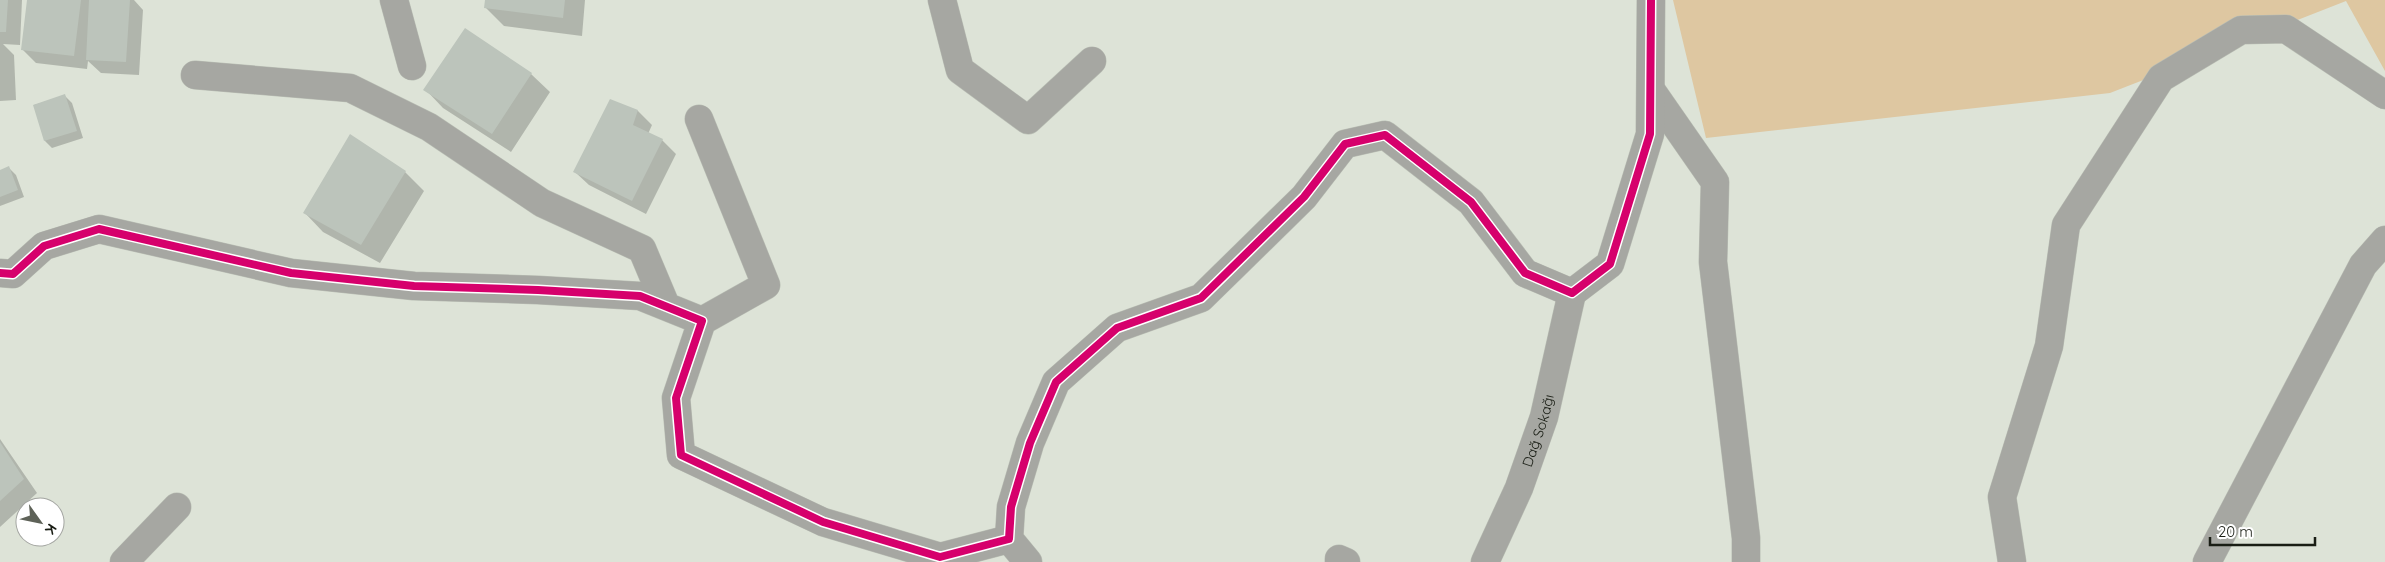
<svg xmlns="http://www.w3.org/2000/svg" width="2385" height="562" font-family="Quicksand,sans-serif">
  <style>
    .green { fill: #dec7a1 }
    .shadow { fill: #0003 }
    .building { fill: #bcc4bb }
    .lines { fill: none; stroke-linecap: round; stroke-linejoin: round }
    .minor-casing { stroke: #babfb5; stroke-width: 29 }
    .tertiary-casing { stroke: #babfb5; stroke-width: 29 }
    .minor { stroke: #a6a7a2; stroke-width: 28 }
    .tertiary { stroke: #a6a7a2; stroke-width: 28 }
    .cycleway-casing { stroke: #fff; stroke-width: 11 }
    .cycleway { stroke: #d6006c; stroke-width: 8 }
    .labels { text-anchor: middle; stroke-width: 5; stroke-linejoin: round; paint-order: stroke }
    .street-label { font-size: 14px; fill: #191d14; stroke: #fff }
  </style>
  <rect width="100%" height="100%" fill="#dde3d7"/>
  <path class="green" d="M 1673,0 L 2385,0 L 2385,71 L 2346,1 L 2110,93 L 1706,138 Z"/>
  <path class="shadow" d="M 0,0 L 22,0 L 20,45 L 3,44 L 14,55 L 16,100 L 0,101 Z
    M 28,0 L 134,0 L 143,10 L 139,75 L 101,73 L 88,61 L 87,69 L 36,63 L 22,49 Z
    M 486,0 L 585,0 L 582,36 L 504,26 L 486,8 Z
    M 531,74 L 550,92 L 511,152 L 443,108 L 425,89 Z
    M 65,96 L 72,103 L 83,138 L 52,148 L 45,141 L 34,105 Z
    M 611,101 L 638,111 L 652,125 L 648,134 L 662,140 L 676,154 L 646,214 L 589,185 L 575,172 Z
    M 350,136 L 405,172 L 424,191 L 380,263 L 323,232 L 305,213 Z
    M 9,168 L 16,175 L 24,197 L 0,206 L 0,171 Z
    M 0,439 L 37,493 L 0,527 Z"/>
  <path class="building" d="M 0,0 L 8,0 L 6,32 L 0,32 Z
    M 27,0 L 81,0 L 74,56 L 21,50 Z
    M 89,0 L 130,0 L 126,62 L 86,60 Z
    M 485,0 L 565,0 L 563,18 L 484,8 Z
    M 465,28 L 532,73 L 492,134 L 423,90 Z
    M 65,94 L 77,131 L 44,141 L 33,105 Z
    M 610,99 L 638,110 L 633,125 L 663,139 L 632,201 L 573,172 Z
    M 350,134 L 406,171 L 361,245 L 303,213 Z
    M 9,166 L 18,190 L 0,197 L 0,170 Z
    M 0,442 L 24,479 L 0,501 Z"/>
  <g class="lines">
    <g class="minor-casing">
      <path id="minor" d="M 394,0 L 412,66
        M 942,0 L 960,70 L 1028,120 L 1092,61
        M 195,75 L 350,88 L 429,127 L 542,203 L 642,249 L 666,306
        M 1651,90 L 1715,182 L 1713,262 L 1746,538 L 1746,562
        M 699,119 L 766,285 L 702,321
        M 0,273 L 13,274 L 44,246 L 99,229 L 291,273 L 414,286 L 538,290 L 640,296 L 702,321 L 676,398 L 681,455 L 823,522 L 940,557 L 1009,539
        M 124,562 L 177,507
        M 2012,562 L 2002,497 L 2049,346 L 2066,225 L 2161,78 L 2241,30 L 2286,29 L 2385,95
        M 2207,562 L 2363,265 L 2385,240"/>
    </g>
    <g class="tertiary-casing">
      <g id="tertiary">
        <path d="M 1028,562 L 1009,539 L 1011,507 L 1030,443 L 1056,382 L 1117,328 L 1201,298 L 1304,197 L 1345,144 L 1385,135 L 1471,202 L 1525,273 L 1572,293 L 1610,264 L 1650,134 L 1651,0"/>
        <path d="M 1339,562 L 1339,559 L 1346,562"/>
        <path id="s1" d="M 1485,562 L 1519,488 L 1544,417 L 1572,293"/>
      </g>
    </g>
    <use href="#minor" class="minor"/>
    <use href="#tertiary" class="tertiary"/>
    <g class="cycleway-casing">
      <path id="cycleway" d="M 0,273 L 13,274 L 44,246 L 99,229 L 291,273 L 414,286 L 538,290 L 640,296 L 702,321 L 676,398 L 681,455 L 823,522 L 940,557 L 1009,539 L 1011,507 L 1030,443 L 1056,382 L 1117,328 L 1201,298 L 1304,197 L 1345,144 L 1385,135 L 1471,202 L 1525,273 L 1572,293 L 1610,264 L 1650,134 L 1651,0"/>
    </g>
    <use href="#cycleway" class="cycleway"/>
  </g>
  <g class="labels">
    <g class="street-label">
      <text dy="5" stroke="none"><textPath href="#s1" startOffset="142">Dağ Sokağı</textPath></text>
    </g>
  </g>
  <g transform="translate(40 522) rotate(123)"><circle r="24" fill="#ffffff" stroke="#a3a5a1"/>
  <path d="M0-4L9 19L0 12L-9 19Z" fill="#5e6258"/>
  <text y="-8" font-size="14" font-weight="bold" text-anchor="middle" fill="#191d14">K</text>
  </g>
  <path d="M2210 537v8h105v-8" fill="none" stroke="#191d14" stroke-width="2.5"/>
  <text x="2218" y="537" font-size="15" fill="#191d14" stroke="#ffffff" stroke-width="4" paint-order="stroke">20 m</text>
</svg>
